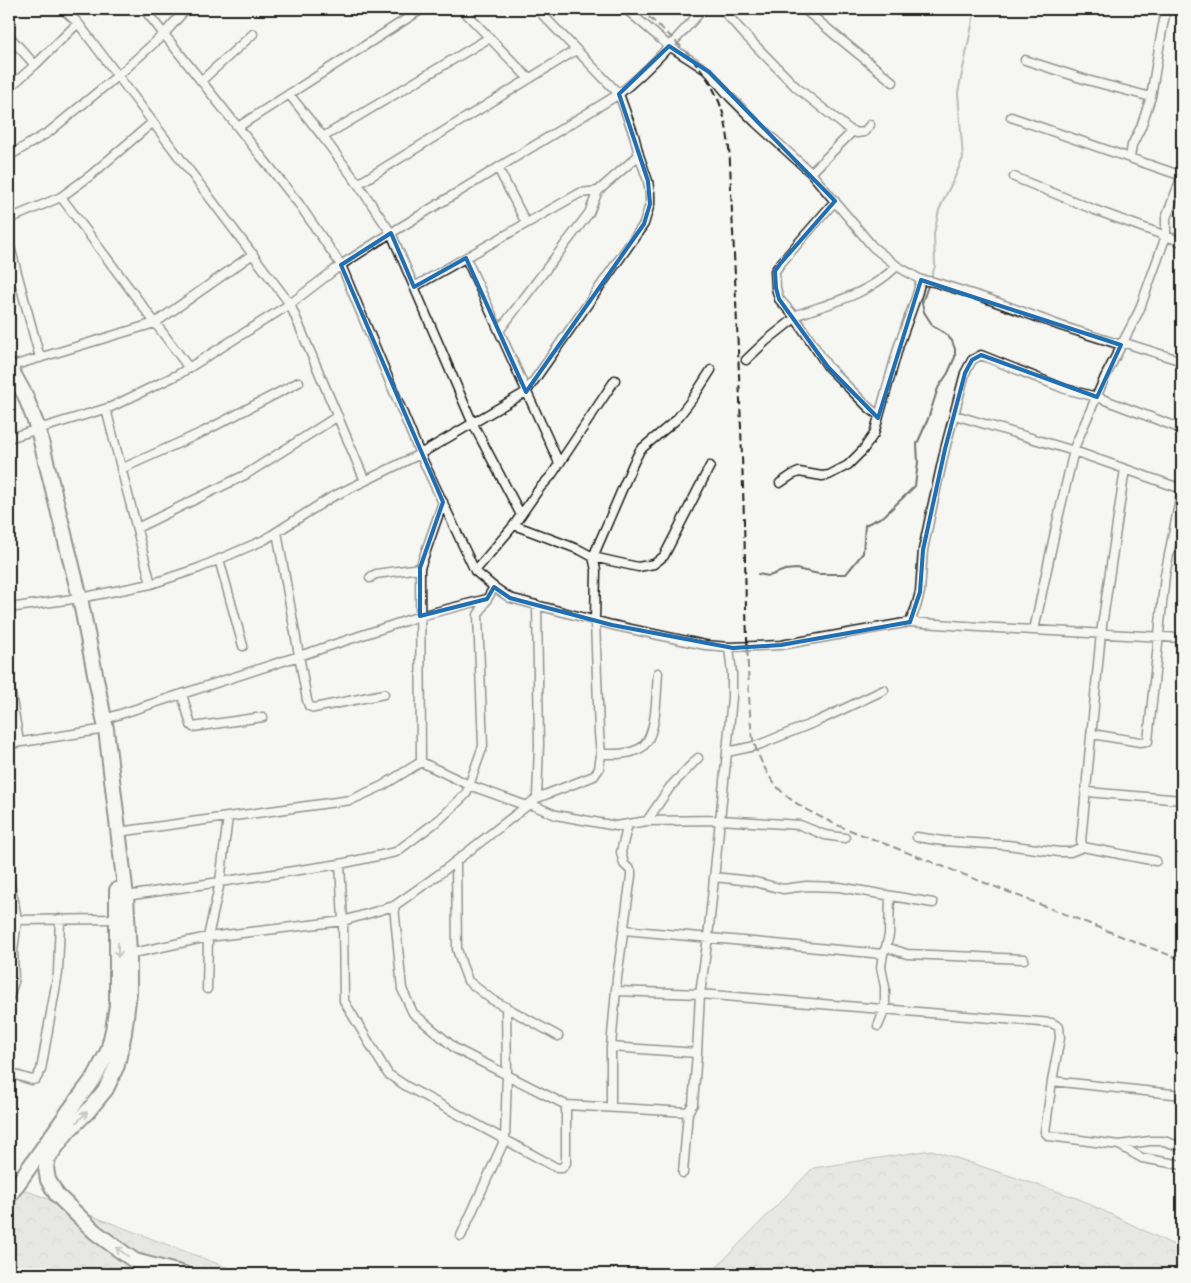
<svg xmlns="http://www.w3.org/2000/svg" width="1191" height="1283" font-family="Kalam,sans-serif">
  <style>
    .forest { fill: url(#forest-crowns); stroke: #797977 }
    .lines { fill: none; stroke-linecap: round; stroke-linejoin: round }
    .stream { stroke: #727271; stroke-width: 2 }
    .street-casing { stroke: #1c1c1c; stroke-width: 11 }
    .highway-casing { stroke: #1c1c1c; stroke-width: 18 }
    .street { stroke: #f6f6f2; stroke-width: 8 }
    .highway { stroke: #f6f6f2; stroke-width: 14 }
    .rail { stroke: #1c1c1c; stroke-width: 2; stroke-dasharray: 8 4; stroke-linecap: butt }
    .oneway { stroke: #949492 }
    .marked { fill: none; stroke: #1f6fb2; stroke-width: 4; stroke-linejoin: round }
  </style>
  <defs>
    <pattern id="forest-crowns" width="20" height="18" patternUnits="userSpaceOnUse" patternTransform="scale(1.25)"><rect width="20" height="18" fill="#d6d6d2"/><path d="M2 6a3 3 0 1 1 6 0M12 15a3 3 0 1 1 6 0" fill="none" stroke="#b7b7b4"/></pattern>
  </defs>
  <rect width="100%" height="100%" fill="#f6f6f2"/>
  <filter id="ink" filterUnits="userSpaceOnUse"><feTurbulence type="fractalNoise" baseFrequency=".02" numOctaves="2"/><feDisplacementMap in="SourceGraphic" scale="10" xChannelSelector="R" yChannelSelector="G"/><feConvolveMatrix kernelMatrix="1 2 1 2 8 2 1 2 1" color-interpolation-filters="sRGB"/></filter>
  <g filter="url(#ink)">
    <path class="forest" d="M 932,1150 L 1077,1198 L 1182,1249 L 1182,1274 L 710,1274 L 813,1168 Z
      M 9,1184 L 244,1274 L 9,1274 Z"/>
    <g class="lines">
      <path class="stream" d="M 931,278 L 935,266 L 934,234 L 939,210 L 946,195 L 954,179 L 963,158 L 958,93 L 973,20 L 974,9
        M 758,574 L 769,576 L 785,570 L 796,569 L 819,574 L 846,574 L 863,553 L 865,525 L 884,516 L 915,486 L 918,462 L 917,444 L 928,419 L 938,388 L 948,373 L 955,357 L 955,349 L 952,341 L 946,334 L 933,326 L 924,312 L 922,303 L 929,283"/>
      <g class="street-casing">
        <path id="street" d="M 63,9 L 78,23 L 290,304 L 365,481
          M 144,9 L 299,204 L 341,265 L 420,454 L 475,571 L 494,587 L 510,598 L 612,625 L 705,645 L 729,647 L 732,674 L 732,697 L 727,752 L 755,746 L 761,744 L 818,721 L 884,690
          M 462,9 L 529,79
          M 626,9 L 669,46 L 709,72 L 729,96 L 756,123 L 811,173 L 873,247 L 897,266 L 921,280 L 934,282 L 988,299 L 1061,326 L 1121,345
          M 722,9 L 746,36 L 796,87 L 850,130 L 857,133 L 864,132 L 870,125
          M 804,9 L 840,39 L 893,82
          M 9,36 L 35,65
          M 1025,60 L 1087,80 L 1151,97
          M 201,81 L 253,34
          M 9,88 L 35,65 L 78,23
          M 289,94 L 323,137 L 358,184 L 391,233 L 473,424 L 521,515
          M 1011,117 L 1182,176
          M 238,127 L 422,9
          M 323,137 L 489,38
          M 9,156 L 49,132 L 122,72 L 164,34 L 186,9
          M 1130,158 L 1132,145 L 1141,127 L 1151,97 L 1161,36 L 1166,9
          M 498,168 L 526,223
          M 811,173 L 853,131
          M 1014,177 L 1095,210 L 1166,236 L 1166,218 L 1182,176
          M 358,184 L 576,50
          M 61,197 L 189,368
          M 835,201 L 780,264 L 775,271 L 776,288 L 779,299 L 794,316 L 828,367 L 868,407 L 879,416
          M 9,219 L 61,197 L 91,175 L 153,122
          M 9,243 L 40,358
          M 466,258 L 559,463
          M 414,287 L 580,193 L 598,191
          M 794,316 C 832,302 866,296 897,266
          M 499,331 L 589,213 L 598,191 L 639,155
          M 1122,342 L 1182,361
          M 746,360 L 766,341 L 795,318
          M 9,367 L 155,323 L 253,254
          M 106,409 L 151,584
          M 955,415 L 1074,451 L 1182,489
          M 9,438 L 111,407 L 179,374 L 290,304 L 341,265 L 391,233 L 619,94 C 650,69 676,39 703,9
          M 710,466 L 664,556 L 654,564 L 638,567 L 593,557 L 633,464 L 640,450 L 676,420 L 693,398 L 711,370
          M 121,469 L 203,432 L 299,382
          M 1125,469 L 1101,633 L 1081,841 L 1083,847 L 1156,861
          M 780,483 L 792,475 L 799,472 L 822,476 L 829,475 L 848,465 L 863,450 L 874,434 L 899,345 L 917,295 L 921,280
          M 137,528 L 245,475 L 338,416
          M 277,532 L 307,700 L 309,706 L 314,708 L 384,694
          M 219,559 L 243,646
          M 475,571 L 514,525 L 539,489 L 551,476 L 615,380
          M 370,578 L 372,576 L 376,574 L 420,568
          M 9,608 L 80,598 L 151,584 L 199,568 L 264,540 L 330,498 L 420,454 L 526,392 L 644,224 L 650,204 L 650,193 L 648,181 L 639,155 L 634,135 L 619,94 L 537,9
          M 910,622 L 916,607 L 920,592 L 923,550 L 931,512 L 945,449 L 965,373 L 972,360 L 981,355 L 1065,389 L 1097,397 L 1182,429
          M 1034,630 L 1056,527 L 1075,446 L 1105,377 L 1139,311 L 1166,236 L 1182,242
          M 729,647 L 781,645 L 910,622 L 979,627 L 1182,638
          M 9,682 L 19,742
          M 182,694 L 191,725 L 193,727 L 263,717
          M 105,719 L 299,656 L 420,616 L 487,599
          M 1092,734 L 1140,742 L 1148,741 L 1165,575 L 1182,489
          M 9,744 L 106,729
          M 601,754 C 614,754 627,755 639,749 C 658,740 656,692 658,673
          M 421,762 L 469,785 L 527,806
          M 1087,792 L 1182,800
          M 537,798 L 539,745 L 537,605
          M 530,804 L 556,815 L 616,826 L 647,821 L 720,820 L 800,825 L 825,835 L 845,838
          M 647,821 L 670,787 L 698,758
          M 118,832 L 351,800 L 382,786 L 421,762 L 420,568 L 443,502
          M 917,837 L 943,841 L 1007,845 L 1059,852 L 1070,852 L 1083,847
          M 456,861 L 457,949 L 462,965 L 468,981 L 491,999 L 558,1036
          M 340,864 L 343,921 L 344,1001 L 388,1074 L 406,1086 L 557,1168 L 562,1168 L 566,1163 L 566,1105
          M 714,877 L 751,881 L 783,889 L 806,886 L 839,887 L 933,903
          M 9,881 L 14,901 L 17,920 L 118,919
          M 126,896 L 340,864 L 396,852 L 440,819 L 466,794 L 483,746 L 478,615 L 494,587
          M 394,906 L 402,989 L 413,1013 L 456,1049 L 566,1105 L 688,1112
          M 624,930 L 883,954
          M 886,947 L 907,954 L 1024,959
          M 129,954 L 208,937 L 343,921 L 394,906 L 438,875 L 537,798 L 594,776 L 599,769 L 601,754 L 599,733 L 595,620 L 596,570 L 593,557 L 580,550 L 514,525
          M 207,989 L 208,937 L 220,882 L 228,817
          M 616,991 L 700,994 L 1052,1023 L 1059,1027 L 1060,1038 L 1052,1081 L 1182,1095
          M 9,997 L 14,982 L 13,951 L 17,920
          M 878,1026 L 885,1009 L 885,987 L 881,967 L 883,954 L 886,947 L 889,935 L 890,896
          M 611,1047 L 697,1053
          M 9,1073 L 32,1080 L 36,1079 L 41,1070 L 58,973 L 60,919
          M 1052,1081 L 1045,1132 L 1049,1136 L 1119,1145 L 1142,1158 L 1182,1165
          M 611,1107 L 611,1047 L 617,978 L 631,876 L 631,871 L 624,864 L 621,852 L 628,824
          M 1119,1145 L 1150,1141 L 1164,1141 L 1176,1145
          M 683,1173 L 688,1112 L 693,1104 L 697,1053 L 700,994 L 708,937 L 727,752
          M 461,1236 L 505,1139 L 507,1074 L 506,1007"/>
      </g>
      <g class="highway-casing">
        <path id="highway" d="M 9,366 L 25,395 L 38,429 L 80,598 L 106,729 L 126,896 L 129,954 L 129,992 L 124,1033 L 117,1065 L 106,1089 L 88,1111 L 68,1131 L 48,1158 L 46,1168 L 48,1180 L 57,1195 L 95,1232 L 118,1249 L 135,1261 L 184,1274
          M 9,1196 L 69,1111 L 96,1075 L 108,1051 L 113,1030 L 117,1005 L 117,890"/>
      </g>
      <use href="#street" class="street"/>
      <use href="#highway" class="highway"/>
      <path class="rail" d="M 640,9 C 669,35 702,61 718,99 C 730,128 730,160 731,191 C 732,212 733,232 734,253 C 739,372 744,491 746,610 C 747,638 748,666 749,695 C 750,709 750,725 753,739 C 756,750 761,762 767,772 C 781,799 810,812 837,825 L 1182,960"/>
    </g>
    <defs><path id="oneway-shaft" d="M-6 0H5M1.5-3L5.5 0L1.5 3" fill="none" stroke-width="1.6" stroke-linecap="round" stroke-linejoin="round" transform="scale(1.25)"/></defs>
    <g class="oneway">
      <use href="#oneway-shaft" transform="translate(118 950) rotate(90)"/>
      <use href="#oneway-shaft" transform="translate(82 1117) rotate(-45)"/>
      <use href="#oneway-shaft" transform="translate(122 1252) rotate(-145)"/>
    </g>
  </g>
  <path d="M0 0H1191V1283H0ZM 669,46 L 709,72 L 835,201 L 780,264 L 775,271 L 776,288 L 779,299 L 828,367 L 878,418 L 921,280 L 1121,345 L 1097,397 L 981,355 L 972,360 L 965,373 L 945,449 L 923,550 L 920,592 L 910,622 L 781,645 L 733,648 L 612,625 L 510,598 L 494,587 L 487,599 L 420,616 L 420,568 L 443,502 L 341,265 L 391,233 L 414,287 L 466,258 L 526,392 L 644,224 L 650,204 L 648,181 L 619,94 Z" fill="#f6f6f2" fill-opacity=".55" fill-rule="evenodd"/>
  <path class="marked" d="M 669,46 L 709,72 L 835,201 L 780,264 L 775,271 L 776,288 L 779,299 L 828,367 L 878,418 L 921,280 L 1121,345 L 1097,397 L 981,355 L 972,360 L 965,373 L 945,449 L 923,550 L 920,592 L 910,622 L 781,645 L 733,648 L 612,625 L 510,598 L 494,587 L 487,599 L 420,616 L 420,568 L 443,502 L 341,265 L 391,233 L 414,287 L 466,258 L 526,392 L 644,224 L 650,204 L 648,181 L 619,94 Z"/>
  <rect width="1191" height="1283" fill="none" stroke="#f6f6f2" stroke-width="30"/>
  <rect x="15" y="15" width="1161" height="1253" fill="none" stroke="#1c1c1c" stroke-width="2" filter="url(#ink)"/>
</svg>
